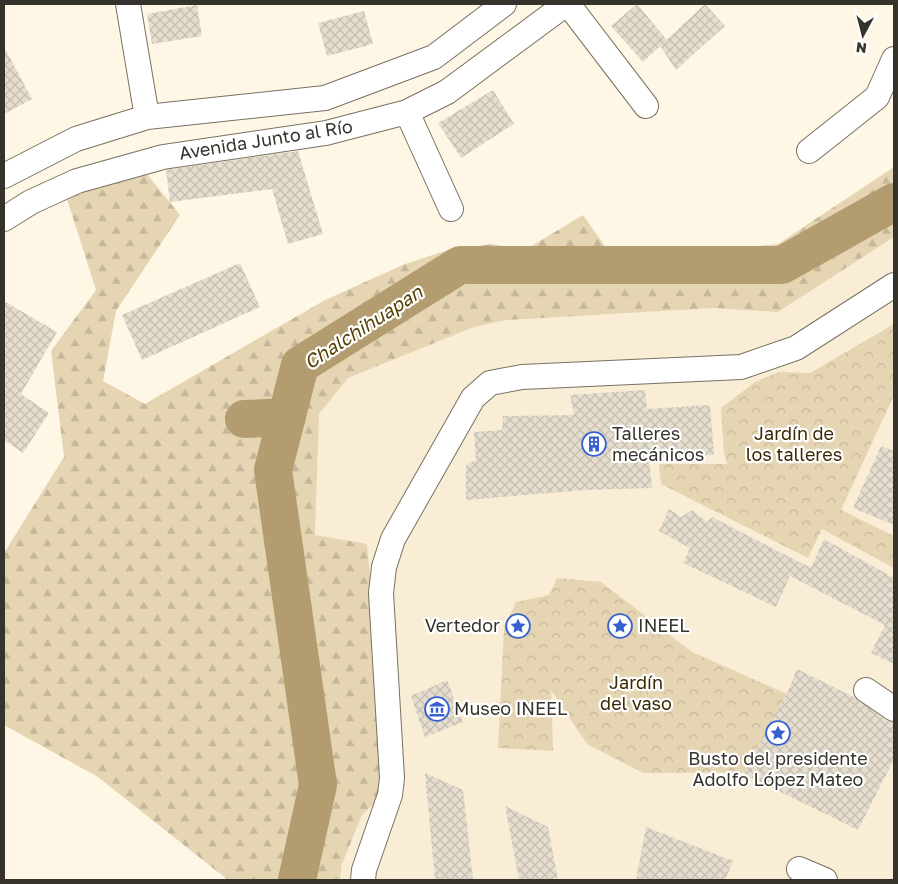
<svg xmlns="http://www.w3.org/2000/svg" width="898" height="884" font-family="'Golos Text',sans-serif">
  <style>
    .built { fill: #f9edd5 }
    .forest { fill: url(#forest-firs) }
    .park { fill: url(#park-crowns) }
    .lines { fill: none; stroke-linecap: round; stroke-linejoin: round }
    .river { stroke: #b39d70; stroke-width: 38 }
    .building { fill: url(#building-cross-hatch) }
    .minor-casing { stroke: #787162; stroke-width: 26 }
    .minor { stroke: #fff; stroke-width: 24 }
    .labels { text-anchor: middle; stroke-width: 4.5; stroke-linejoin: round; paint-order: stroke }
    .street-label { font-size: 18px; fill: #36332d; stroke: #fff }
    .poi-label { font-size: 18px; fill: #36332d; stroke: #fff; text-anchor: start }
    .park-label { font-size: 18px; fill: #392902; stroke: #fff }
    .water-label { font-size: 19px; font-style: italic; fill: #564002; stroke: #fff }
  </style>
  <defs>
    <pattern id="forest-firs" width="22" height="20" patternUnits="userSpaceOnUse" patternTransform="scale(1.25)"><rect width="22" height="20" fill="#e5d5b3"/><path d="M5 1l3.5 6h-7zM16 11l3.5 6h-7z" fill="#c5b79a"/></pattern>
    <pattern id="park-crowns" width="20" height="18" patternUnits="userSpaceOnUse" patternTransform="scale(1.25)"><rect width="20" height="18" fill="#e5d5b3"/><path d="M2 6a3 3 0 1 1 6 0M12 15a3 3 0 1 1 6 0" fill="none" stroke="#c5b79a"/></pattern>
    <pattern id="building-cross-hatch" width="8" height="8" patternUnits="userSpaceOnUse" patternTransform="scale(1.25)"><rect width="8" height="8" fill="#e5ddcd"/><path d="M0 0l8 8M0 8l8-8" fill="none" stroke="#c5beb0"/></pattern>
  </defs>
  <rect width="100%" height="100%" fill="#fff7e6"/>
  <path class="built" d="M 894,237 L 894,880 L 340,880 L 342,864 L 362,815 L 385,793 L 315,536 L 319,414 L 348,378 L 474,327 L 507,320 L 714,308 L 778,312 Z"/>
  <path class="forest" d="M 894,167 L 894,237 L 778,312 L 714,308 L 507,320 L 474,327 L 348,378 L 319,414 L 315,535 L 367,544 L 387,762 L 385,793 L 362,815 L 342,864 L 340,880 L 228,880 L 98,777 L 4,725 L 4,553 L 64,457 L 51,351 L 96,290 L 65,193 L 147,174 L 180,215 L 116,311 L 103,381 L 145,404 L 325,300 L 405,264 L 448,250 L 492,244 L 525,250 L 583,215 L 609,252 L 668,256 L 778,244 Z"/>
  <path class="park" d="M 894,324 L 894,395 L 841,510 L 894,536 L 894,568 L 822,529 L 808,558 L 661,484 L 659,464 L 727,464 L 724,453 L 721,408 L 755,382 L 779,372 L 810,373 Z
    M 557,578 L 601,582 L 692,652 L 787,694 L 828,772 L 643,773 L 587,744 L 551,690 L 553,751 L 498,748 L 504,628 L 516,602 L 549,595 Z"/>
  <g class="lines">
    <path class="river" d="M 244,419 L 287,417
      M 297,880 L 318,785 L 273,470 L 300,365 L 460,265 L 782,265 L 894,202"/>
  </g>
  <path class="building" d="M 637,4 L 667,40 L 643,62 L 611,26 Z
    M 705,4 L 725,26 L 676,70 L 660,46 Z
    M 197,5 L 202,36 L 152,44 L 147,14 Z
    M 364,11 L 373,44 L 327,56 L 318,23 Z
    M 4,47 L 32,99 L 4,114 Z
    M 493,90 L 514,124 L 461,158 L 438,123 Z
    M 298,151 L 323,234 L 288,244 L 272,189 L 170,202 L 166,170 Z
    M 240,263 L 260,307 L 142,360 L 122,315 Z
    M 4,301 L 57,332 L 21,394 L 49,413 L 23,453 L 4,440 Z
    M 645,390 L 647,409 L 710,405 L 714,455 L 649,458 L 652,488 L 585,490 L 466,500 L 466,465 L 476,460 L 474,432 L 502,430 L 503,416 L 574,415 L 570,395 Z
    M 881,446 L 894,451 L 894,525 L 853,508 Z
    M 669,509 L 681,517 L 692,510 L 707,522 L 712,517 L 811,568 L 824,539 L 894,578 L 894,664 L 871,653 L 885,625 L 790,576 L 776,607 L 683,563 L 690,548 L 659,531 Z
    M 797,669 L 856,698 L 886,720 L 894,723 L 894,759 L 858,830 L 744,774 L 772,719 L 787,694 Z
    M 447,680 L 463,722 L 425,737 L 411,696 Z
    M 425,773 L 463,790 L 473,880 L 435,880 Z
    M 505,806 L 548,827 L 558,880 L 519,880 Z
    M 646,827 L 733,861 L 725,880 L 636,880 Z"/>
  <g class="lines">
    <g class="minor-casing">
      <path id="minor" d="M 128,4 L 147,117
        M 568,4 L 646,106
        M 407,112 L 451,209
        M 809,151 L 877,97 L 894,59
        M 4,176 L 76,139 L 147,117 L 325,98 L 434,57 L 504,4
        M 4,219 L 31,202 L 77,181 L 163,157 L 326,133 L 407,112 L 447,92 L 566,4
        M 866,690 L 894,709
        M 799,869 L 825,880
        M 363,880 L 364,870 L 390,795 L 392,778 L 381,593 L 384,567 L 393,539 L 473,398 L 490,383 L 522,377 L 741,367 L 796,348 L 894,285"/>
    </g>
    <use href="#minor" class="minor"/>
  </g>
  <defs>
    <g id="building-ring" transform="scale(1.25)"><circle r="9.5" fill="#fff" stroke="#3760d1" stroke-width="1.5"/><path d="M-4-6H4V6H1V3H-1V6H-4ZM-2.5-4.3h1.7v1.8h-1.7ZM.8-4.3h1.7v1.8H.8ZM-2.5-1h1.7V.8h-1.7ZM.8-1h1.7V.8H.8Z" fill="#3760d1"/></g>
    <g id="sight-ring" transform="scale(1.25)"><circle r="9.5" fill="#fff" stroke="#3760d1" stroke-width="1.5"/><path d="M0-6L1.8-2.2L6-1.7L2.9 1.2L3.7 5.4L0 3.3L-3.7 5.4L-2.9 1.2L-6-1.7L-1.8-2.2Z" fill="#3760d1"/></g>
    <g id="museum-ring" transform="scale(1.25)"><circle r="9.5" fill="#fff" stroke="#3760d1" stroke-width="1.5"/><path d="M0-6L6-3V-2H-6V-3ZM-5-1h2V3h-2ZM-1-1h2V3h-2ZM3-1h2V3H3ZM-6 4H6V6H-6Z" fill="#3760d1"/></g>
  </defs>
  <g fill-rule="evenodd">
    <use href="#building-ring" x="594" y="444"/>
    <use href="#sight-ring" x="518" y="626"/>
    <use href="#sight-ring" x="620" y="626"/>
    <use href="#museum-ring" x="437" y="709"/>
    <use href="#sight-ring" x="778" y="733"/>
  </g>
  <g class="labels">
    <g class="street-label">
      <text transform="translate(266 140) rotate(-9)" y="6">Avenida Junto al Río</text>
    </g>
    <g class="poi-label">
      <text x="612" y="440">Talleres<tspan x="612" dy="21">mecánicos</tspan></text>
      <text x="500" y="632" text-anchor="end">Vertedor</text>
      <text x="638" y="632">INEEL</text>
      <text x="454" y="715">Museo INEEL</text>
      <text x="778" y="765" text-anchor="middle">Busto del presidente<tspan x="778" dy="21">Adolfo López Mateo</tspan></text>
    </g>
    <g class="park-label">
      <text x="794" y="440">Jardín de<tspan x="794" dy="21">los talleres</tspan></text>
      <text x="636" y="689">Jardín<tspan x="636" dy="21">del vaso</tspan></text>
    </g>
    <g class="water-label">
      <text transform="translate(363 327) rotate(-33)" y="7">Chalchihuapan</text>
    </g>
  </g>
  <rect width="898" height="884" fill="none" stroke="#36332d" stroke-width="10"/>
  <g transform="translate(863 35) rotate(187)" stroke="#ffffff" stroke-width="4" paint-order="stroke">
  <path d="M0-4L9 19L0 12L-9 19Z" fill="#36332d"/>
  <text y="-8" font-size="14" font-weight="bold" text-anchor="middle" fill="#36332d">N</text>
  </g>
</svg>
